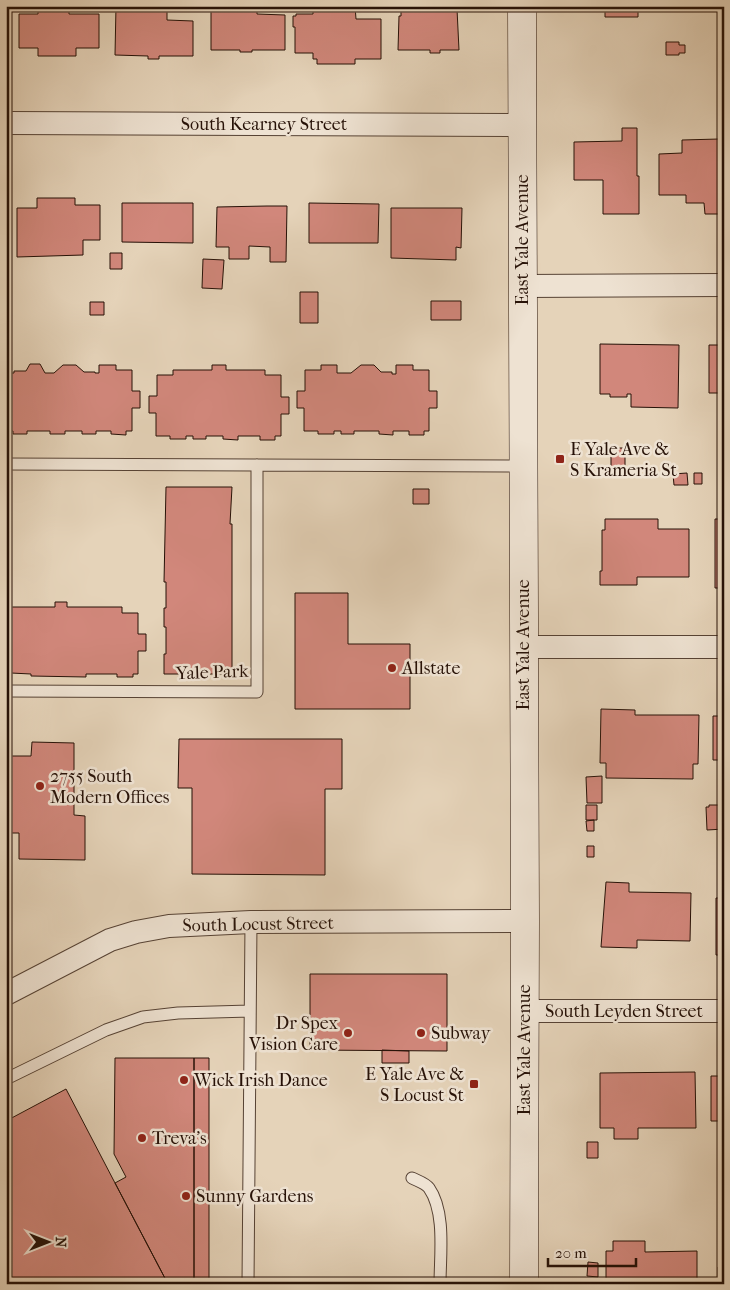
<svg xmlns="http://www.w3.org/2000/svg" width="730" height="1290" font-family="'IM FELL French Canon',serif">
  <style>
    .building { fill: #d1877b; stroke: #261107 }
    .lines { fill: none; stroke-linecap: round; stroke-linejoin: round }
    .lane-casing { stroke: #564234; stroke-width: 13 }
    .street-casing { stroke: #564234; stroke-width: 24 }
    .secondary-casing { stroke: #261107; stroke-width: 29 }
    .lane { stroke: #eee2d2; stroke-width: 11 }
    .street { stroke: #eee2d2; stroke-width: 22 }
    .secondary { stroke: #eee2d2; stroke-width: 28 }
    .poi-dot { fill: #8f2418; stroke: #eee2d2; stroke-width: 2 }
    .labels { text-anchor: middle; stroke-width: 5; stroke-linejoin: round; paint-order: stroke }
    .street-label { font-size: 18px; fill: #261107; stroke: #eee2d2 }
    .poi-label { font-size: 18px; fill: #261107; stroke: #eee2d2; text-anchor: start }
  </style>
  <rect width="100%" height="100%" fill="#e5d3b9"/>
  <filter id="stains"><feTurbulence type="fractalNoise" baseFrequency=".004" numOctaves="4"/><feColorMatrix values="0 0 0 0 .2 0 0 0 0 .09 0 0 0 0 .02 0 0 0 .5 -.17"/></filter>
  <radialGradient id="worn" r=".72"><stop offset=".6" stop-color="#630" stop-opacity="0"/><stop offset="1" stop-color="#630" stop-opacity=".3"/></radialGradient>
  <path class="building" d="M 38,6 L 69,6 L 69,14 L 99,14 L 99,48 L 76,48 L 76,56 L 38,56 L 38,48 L 19,48 L 19,14 L 38,14 Z
    M 116,6 L 167,6 L 167,20 L 193,21 L 193,56 L 159,56 L 159,59 L 148,59 L 148,56 L 115,55 Z
    M 313,6 L 355,6 L 356,19 L 381,19 L 381,59 L 355,59 L 355,64 L 317,64 L 317,59 L 313,59 L 313,53 L 295,53 L 295,27 L 293,27 L 293,16 L 296,16 L 296,14 L 313,14 Z
    M 401,6 L 425,6 L 425,9 L 447,9 L 447,6 L 454,6 L 454,8 L 457,9 L 459,50 L 440,50 L 440,53 L 430,53 L 430,50 L 398,50 L 399,16 L 401,16 Z
    M 605,6 L 638,6 L 638,17 L 605,17 Z
    M 211,8 L 257,8 L 257,14 L 285,15 L 285,50 L 252,50 L 252,52 L 240,52 L 240,50 L 211,50 Z
    M 666,42 L 679,42 L 679,45 L 685,45 L 685,53 L 679,53 L 679,55 L 666,55 Z
    M 622,128 L 637,128 L 637,176 L 639,176 L 639,214 L 603,214 L 603,180 L 574,180 L 574,142 L 622,141 Z
    M 719,139 L 719,152 L 724,152 L 724,214 L 705,214 L 704,203 L 686,203 L 686,195 L 659,195 L 659,154 L 682,153 L 682,140 Z
    M 37,198 L 75,198 L 75,205 L 100,205 L 100,240 L 83,240 L 83,255 L 17,257 L 17,208 L 37,208 Z
    M 122,203 L 193,203 L 193,243 L 122,242 Z
    M 309,203 L 379,204 L 378,243 L 309,243 Z
    M 267,206 L 287,206 L 286,262 L 270,262 L 270,247 L 249,246 L 249,259 L 229,259 L 229,247 L 216,247 L 217,207 Z
    M 391,208 L 462,208 L 461,248 L 456,247 L 456,260 L 391,258 Z
    M 110,253 L 122,253 L 122,269 L 110,269 Z
    M 203,259 L 224,260 L 222,289 L 202,288 Z
    M 300,292 L 318,292 L 318,323 L 300,323 Z
    M 431,301 L 461,301 L 461,320 L 431,320 Z
    M 90,302 L 104,302 L 104,315 L 90,315 Z
    M 600,344 L 679,345 L 678,408 L 631,407 L 631,394 L 627,394 L 627,397 L 610,397 L 610,394 L 600,394 Z
    M 709,345 L 724,345 L 724,393 L 709,393 Z
    M 6,364 L 9,365 L 9,373 L 14,373 L 14,371 L 26,371 L 30,364 L 40,364 L 45,373 L 54,373 L 63,365 L 76,365 L 84,372 L 95,372 L 95,373 L 99,373 L 99,365 L 116,365 L 116,370 L 132,370 L 132,391 L 140,391 L 140,408 L 132,408 L 132,431 L 126,431 L 126,435 L 111,434 L 111,431 L 96,431 L 96,434 L 82,434 L 82,431 L 65,431 L 65,434 L 50,434 L 50,431 L 27,431 L 27,434 L 13,434 L 13,431 L 6,431 Z
    M 212,365 L 226,365 L 226,370 L 265,370 L 265,375 L 281,375 L 281,397 L 289,397 L 289,414 L 281,414 L 281,436 L 275,436 L 275,440 L 260,440 L 260,436 L 238,436 L 238,440 L 223,439 L 223,436 L 206,436 L 206,439 L 193,439 L 193,436 L 186,436 L 186,439 L 170,439 L 170,436 L 156,436 L 156,413 L 149,413 L 149,396 L 157,396 L 157,375 L 173,375 L 173,370 L 212,370 Z
    M 321,365 L 337,365 L 337,373 L 351,373 L 361,365 L 374,365 L 381,372 L 392,372 L 392,374 L 396,374 L 396,365 L 413,365 L 413,370 L 429,370 L 429,391 L 437,391 L 437,408 L 429,408 L 429,431 L 424,431 L 424,435 L 409,435 L 409,431 L 393,431 L 393,435 L 379,434 L 379,431 L 354,431 L 354,434 L 341,434 L 341,431 L 334,431 L 334,434 L 318,434 L 318,431 L 304,431 L 304,408 L 297,408 L 297,391 L 305,391 L 305,370 L 321,370 Z
    M 611,448 L 625,448 L 625,468 L 611,468 Z
    M 687,473 L 688,485 L 674,485 L 673,474 Z
    M 694,473 L 702,473 L 702,484 L 694,484 Z
    M 166,487 L 232,487 L 230,524 L 232,524 L 232,674 L 164,674 L 164,654 L 166,654 L 166,627 L 164,627 L 164,608 L 166,608 L 166,582 L 164,582 Z
    M 413,489 L 429,489 L 429,504 L 413,504 Z
    M 605,519 L 658,519 L 658,529 L 689,529 L 689,577 L 637,577 L 637,585 L 600,585 L 600,571 L 602,571 L 602,530 L 605,530 Z
    M 715,519 L 724,519 L 724,588 L 715,588 Z
    M 295,593 L 348,593 L 348,644 L 410,644 L 410,709 L 295,709 Z
    M 55,602 L 67,602 L 67,607 L 122,607 L 122,613 L 138,613 L 138,634 L 146,634 L 146,651 L 138,651 L 138,674 L 133,674 L 133,677 L 117,677 L 117,674 L 86,674 L 86,677 L 31,676 L 31,674 L 11,673 L 11,677 L 6,677 L 6,607 L 55,607 Z
    M 601,709 L 635,710 L 635,715 L 699,715 L 698,764 L 693,764 L 693,779 L 606,778 L 606,763 L 600,763 Z
    M 713,716 L 724,716 L 724,760 L 713,760 Z
    M 179,739 L 342,739 L 342,789 L 325,789 L 325,875 L 192,874 L 192,788 L 178,788 Z
    M 32,742 L 74,743 L 74,815 L 85,816 L 85,860 L 19,859 L 19,833 L 6,833 L 6,756 L 31,756 Z
    M 602,776 L 602,803 L 587,803 L 586,777 Z
    M 586,805 L 597,805 L 597,820 L 586,820 Z
    M 709,805 L 722,805 L 722,808 L 724,808 L 724,829 L 707,830 L 706,807 L 709,807 Z
    M 594,820 L 594,831 L 587,831 L 586,821 Z
    M 587,846 L 594,846 L 594,857 L 587,857 Z
    M 606,882 L 629,883 L 629,892 L 691,893 L 690,941 L 637,940 L 637,948 L 601,947 Z
    M 716,898 L 724,898 L 724,955 L 716,955 Z
    M 310,974 L 447,974 L 447,1051 L 310,1050 Z
    M 382,1050 L 409,1051 L 409,1063 L 382,1063 Z
    M 115,1058 L 194,1058 L 194,1284 L 168,1284 L 115,1183 L 126,1177 L 114,1154 Z
    M 194,1058 L 209,1058 L 209,1284 L 194,1284 Z
    M 695,1072 L 696,1128 L 638,1128 L 638,1139 L 614,1139 L 614,1128 L 600,1128 L 600,1073 Z
    M 711,1076 L 724,1076 L 724,1121 L 711,1121 Z
    M 66,1089 L 115,1183 L 168,1284 L 6,1284 L 6,1121 Z
    M 587,1142 L 598,1142 L 598,1158 L 587,1158 Z
    M 613,1241 L 645,1241 L 645,1252 L 697,1251 L 697,1284 L 606,1284 L 606,1251 L 613,1251 Z
    M 588,1262 L 598,1263 L 598,1277 L 587,1276 Z
    M 718,1267 L 724,1267 L 724,1284 L 718,1284 Z"/>
  <g class="lines">
    <g class="lane-casing">
      <path id="lane" d="M 6,464 L 523,466
        M 6,691 L 257,692 L 257,465
        M 6,1079 L 106,1030 L 143,1017 L 178,1013 L 250,1011
        M 412,1178 C 418,1181 425,1183 429,1188 C 446,1212 440,1256 440,1284
        M 248,1284 L 251,922"/>
    </g>
    <g class="street-casing">
      <path id="street" d="M 6,123 L 522,125
        M 522,286 L 724,285
        M 523,647 L 724,647
        M 6,994 L 110,940 L 136,932 L 169,926 L 251,922 L 525,921
        M 524,1011 L 724,1011"/>
    </g>
    <g class="secondary-casing">
      <path id="secondary" d="M 522,6 L 525,921 L 524,1284"/>
    </g>
    <use href="#lane" class="lane"/>
    <use href="#street" class="street"/>
    <use href="#secondary" class="secondary"/>
  </g>
  <g class="poi-dot">
    <rect x="555" y="454" width="10" height="10" rx="2.5"/>
    <circle cx="392" cy="668" r="5"/>
    <circle cx="40" cy="786" r="5"/>
    <circle cx="348" cy="1033" r="5"/>
    <circle cx="421" cy="1033" r="5"/>
    <circle cx="184" cy="1080" r="5"/>
    <rect x="469" y="1079" width="10" height="10" rx="2.5"/>
    <circle cx="142" cy="1138" r="5"/>
    <circle cx="186" cy="1196" r="5"/>
  </g>
  <g class="labels">
    <g class="street-label">
      <text x="264" y="130">South Kearney Street</text>
      <text transform="translate(522 240) rotate(-90)" y="6">East Yale Avenue</text>
      <text transform="translate(523 645) rotate(-90)" y="6">East Yale Avenue</text>
      <text transform="translate(212 672) rotate(-2)" y="6">Yale Park</text>
      <text transform="translate(258 924) rotate(-1)" y="6">South Locust Street</text>
      <text x="624" y="1017">South Leyden Street</text>
      <text transform="translate(524 1050) rotate(-90)" y="6">East Yale Avenue</text>
    </g>
    <g class="poi-label">
      <text x="570" y="455">E Yale Ave &amp;<tspan x="570" dy="21">S Krameria St</tspan></text>
      <text x="402" y="674">Allstate</text>
      <text x="50" y="782">2755 South<tspan x="50" dy="21">Modern Offices</tspan></text>
      <text x="338" y="1029" text-anchor="end">Dr Spex<tspan x="338" dy="21">Vision Care</tspan></text>
      <text x="431" y="1039">Subway</text>
      <text x="464" y="1080" text-anchor="end">E Yale Ave &amp;<tspan x="464" dy="21">S Locust St</tspan></text>
      <text x="194" y="1086">Wick Irish Dance</text>
      <text x="152" y="1144">Treva's</text>
      <text x="196" y="1202">Sunny Gardens</text>
    </g>
  </g>
  <rect width="730" height="1290" fill="none" stroke="#e5d3b9" stroke-width="25"/>
  <rect x="8" y="8" width="715" height="1275" fill="none" stroke="#261107" stroke-width="2.5"/>
  <rect x="12" y="12" width="705" height="1265" fill="none" stroke="#261107"/>
  <g transform="translate(48 1242) rotate(90)" stroke="#eee2d2" stroke-width="4" paint-order="stroke">
  <path d="M0-4L9 19L0 12L-9 19Z" fill="#261107"/>
  <text y="-8" font-size="14" font-weight="bold" text-anchor="middle" fill="#261107">N</text>
  </g>
  <path d="M548 1258v8h88v-8" fill="none" stroke="#261107" stroke-width="2.5"/>
  <text x="555" y="1258" font-size="15" fill="#261107" stroke="#eee2d2" stroke-width="4" paint-order="stroke">20 m</text>
  <rect width="100%" height="100%" filter="url(#stains)"/>
  <rect width="100%" height="100%" fill="url(#worn)"/>
</svg>
